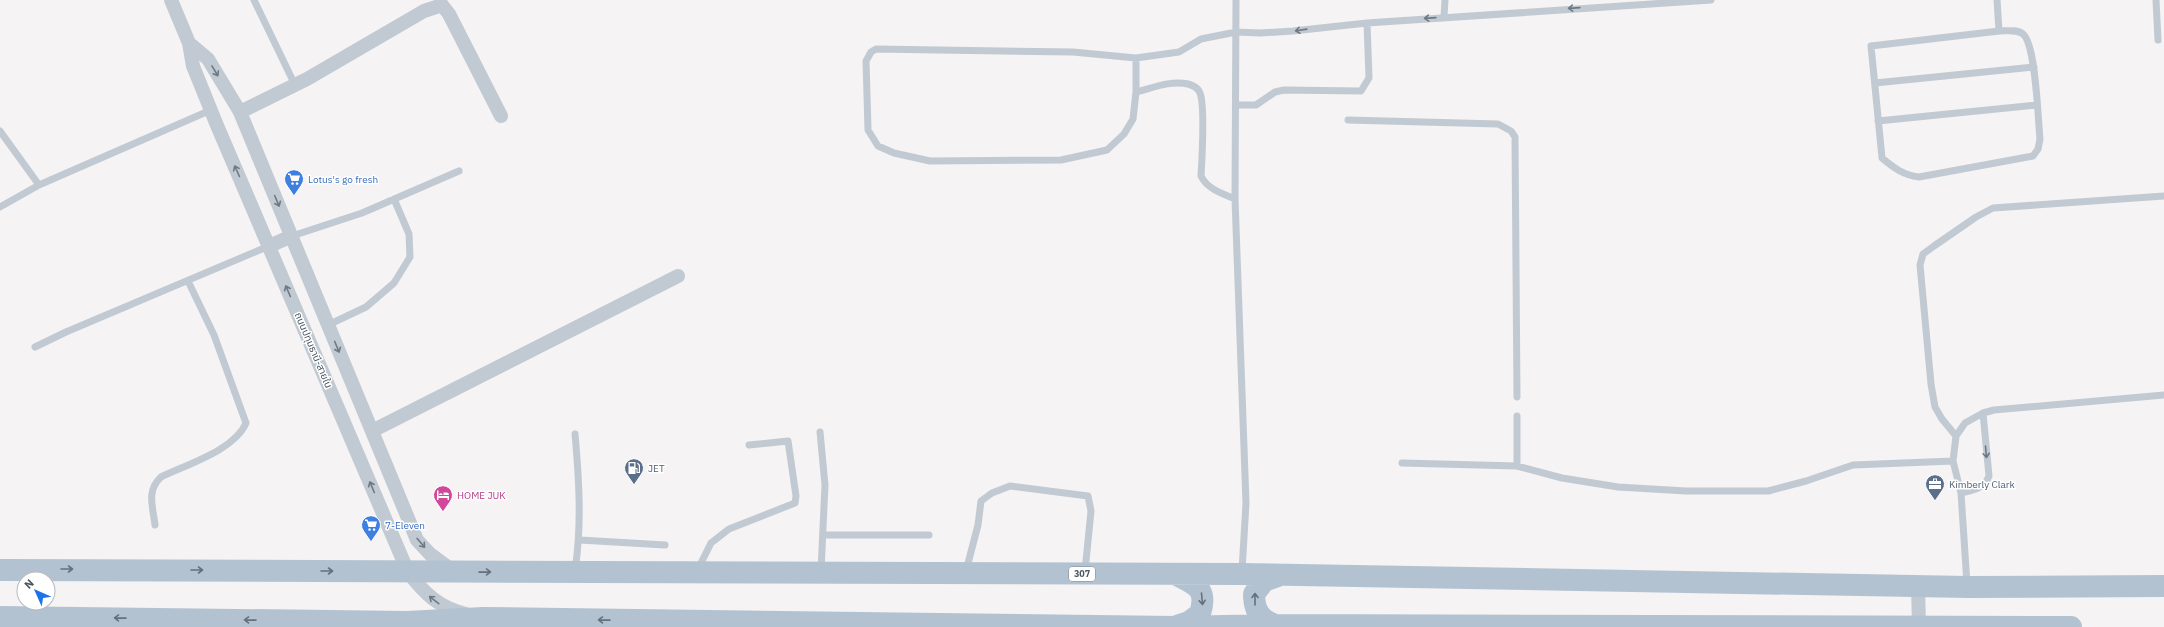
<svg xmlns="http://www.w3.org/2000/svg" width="2164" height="627" font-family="'IBM Plex Sans','Noto Sans Thai',sans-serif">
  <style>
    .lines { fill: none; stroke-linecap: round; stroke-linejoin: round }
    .lane { stroke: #c1cad2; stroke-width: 7 }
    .street { stroke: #c1cad2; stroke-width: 14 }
    .primary { stroke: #b3c2d1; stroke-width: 22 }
    .oneway { stroke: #6e7983 }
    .oneway2 { stroke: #64717d }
    .labels { text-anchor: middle; stroke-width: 3; stroke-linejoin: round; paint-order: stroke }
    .shield { fill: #fff; stroke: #808990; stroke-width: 1 }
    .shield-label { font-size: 9px; font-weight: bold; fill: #4a5661 }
    .shop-label { font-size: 10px; fill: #366cbe; stroke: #fff; text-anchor: start }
    .street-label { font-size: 10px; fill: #4a5661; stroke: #fff }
    .service-label { font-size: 10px; fill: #4e5e75; stroke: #fff; text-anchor: start }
    .hotel-label { font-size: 10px; fill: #b23c85; stroke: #fff; text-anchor: start }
  </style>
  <rect width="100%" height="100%" fill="#f5f3f3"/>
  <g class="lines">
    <path class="lane" d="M 254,0 L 295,85
      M 1236,0 L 1235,199 L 1246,503 L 1242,571
      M 1997,0 L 1999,31
      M 2156,0 L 2158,40
      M 1444,17 L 1445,0
      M 1999,31 C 2006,31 2017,29 2023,34 C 2036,44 2038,121 2040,139 L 2038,149 L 2033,156 L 1919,177 C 1903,175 1894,168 1882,158 L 1871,46 Z
      M 1136,58 L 1136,92
      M 1875,83 L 2034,67
      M 1236,105 L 1256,105 L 1275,92 L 1284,90 L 1361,91 L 1369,78 L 1367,23
      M 1348,120 L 1498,124 L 1511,131 L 1515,137 L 1517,397
      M 1878,121 L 2037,105
      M 0,131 L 39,185
      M 1235,199 C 1222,193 1208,190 1201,176 C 1202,159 1205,106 1200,93 C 1198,88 1192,85 1188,84 C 1171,80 1152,88 1136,92 L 1133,119 L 1124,134 L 1107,150 L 1061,160 L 930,161 L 894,153 L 878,146 L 868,130 L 866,61 L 871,52 L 876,49 L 1073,52 L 1136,58 L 1179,52 L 1201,39 L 1236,32 L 1260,33 L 1293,31 L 1367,23 L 1711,0
      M 0,207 L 39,185 L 211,110
      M 292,236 L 362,213 L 459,171
      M 328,325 L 366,307 L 394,283 L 410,257 L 409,234 L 394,199
      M 35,347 L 66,332 L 269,246
      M 1517,416 L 1517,466
      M 820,432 L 825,485 L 821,571
      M 1956,436 L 1942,419 L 1935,407 L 1931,384 L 1920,265 L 1923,254 L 1934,246 L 1976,217 L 1993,208 L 2164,196
      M 1402,463 L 1517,466 L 1562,478 L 1618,487 L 1686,491 L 1768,491 L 1806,481 L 1853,465 L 1953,461
      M 1961,493 C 1973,490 1984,489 1989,476 L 1983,413
      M 155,525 C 153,507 146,491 161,477 C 185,465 235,450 246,423 L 214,335 L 188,281
      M 824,535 L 929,535
      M 580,540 L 665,545
      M 698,569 L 711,543 L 729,529 L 795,503 L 796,496 L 788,441 L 749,445
      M 575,570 C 582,525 579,479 575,434
      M 966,571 L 978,525 L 981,501 L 992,493 L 1010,486 L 1088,496 L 1091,511 L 1085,571
      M 1967,584 L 1961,493 L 1953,461 L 1956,436 L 1965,423 L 1983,413 L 1994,410 L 2164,395"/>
    <path class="street" d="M 171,0 L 189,43 L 193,66 L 216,123 L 408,572 C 424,593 439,608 466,614
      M 189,43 L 208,59 L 240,112 L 417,540 L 430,554 L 453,571
      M 240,112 L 307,79 L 424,11 L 442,5 L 449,14 L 501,116
      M 269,246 L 292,236
      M 372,431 L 678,276
      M 1918,586 L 1919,627"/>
    <path class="primary" d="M 0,570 L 1241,574 L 1968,587 L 2164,586
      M 1175,574 C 1196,585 1208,588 1200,614 L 1189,622 L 1177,626
      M 0,617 L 407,622 L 483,618 L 1174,627
      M 1275,625 C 1260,620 1254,610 1254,594 L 1264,581 L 1278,576
      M 1176,627 L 1275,625 L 2071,627"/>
  </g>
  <defs><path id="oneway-shaft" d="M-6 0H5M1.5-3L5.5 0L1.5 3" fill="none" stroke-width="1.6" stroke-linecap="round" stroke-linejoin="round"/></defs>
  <g class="oneway">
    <use href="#oneway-shaft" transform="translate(1574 8) rotate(176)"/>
    <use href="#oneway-shaft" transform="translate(1430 18) rotate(176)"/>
    <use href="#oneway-shaft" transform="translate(1301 30) rotate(172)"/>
    <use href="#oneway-shaft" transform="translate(215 71) rotate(59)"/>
    <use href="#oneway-shaft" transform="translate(237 171) rotate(-114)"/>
    <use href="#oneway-shaft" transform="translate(277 201) rotate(67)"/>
    <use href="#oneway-shaft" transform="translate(288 291) rotate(-113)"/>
    <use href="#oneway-shaft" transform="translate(337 347) rotate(68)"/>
    <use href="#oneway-shaft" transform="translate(1986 452) rotate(85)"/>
    <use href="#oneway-shaft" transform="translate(372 487) rotate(-113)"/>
    <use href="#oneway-shaft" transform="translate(421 543) rotate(50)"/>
    <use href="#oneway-shaft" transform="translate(434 600) rotate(-142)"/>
  </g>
  <g class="oneway2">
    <use href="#oneway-shaft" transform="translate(67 569)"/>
    <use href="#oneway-shaft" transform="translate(197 570)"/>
    <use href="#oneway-shaft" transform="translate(327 571)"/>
    <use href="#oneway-shaft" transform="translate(485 572) rotate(-1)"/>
    <use href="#oneway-shaft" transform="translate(1202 599) rotate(85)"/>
    <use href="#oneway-shaft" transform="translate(1255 599) rotate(-90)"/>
    <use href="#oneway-shaft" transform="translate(120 618) rotate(-179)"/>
    <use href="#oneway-shaft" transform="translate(250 620) rotate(-179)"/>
    <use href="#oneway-shaft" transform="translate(604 620) rotate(-179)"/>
  </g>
  <defs>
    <g id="supermarket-pin" transform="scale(1)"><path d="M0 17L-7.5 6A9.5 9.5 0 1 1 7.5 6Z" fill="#3f7fe0" stroke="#fff"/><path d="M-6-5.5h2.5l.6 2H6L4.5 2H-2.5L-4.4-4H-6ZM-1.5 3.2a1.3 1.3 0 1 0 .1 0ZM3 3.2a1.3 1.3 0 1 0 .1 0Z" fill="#fff"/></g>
    <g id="fuel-pin" transform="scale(1)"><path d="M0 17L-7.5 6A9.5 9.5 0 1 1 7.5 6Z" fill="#5c6f8a" stroke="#fff"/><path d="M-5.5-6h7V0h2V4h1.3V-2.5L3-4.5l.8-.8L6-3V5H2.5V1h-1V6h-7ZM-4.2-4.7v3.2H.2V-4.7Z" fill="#fff"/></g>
    <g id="office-pin" transform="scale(1)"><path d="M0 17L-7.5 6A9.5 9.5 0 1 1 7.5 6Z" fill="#5c6f8a" stroke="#fff"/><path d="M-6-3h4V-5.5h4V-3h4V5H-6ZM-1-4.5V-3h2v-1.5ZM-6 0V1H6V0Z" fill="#fff"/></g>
    <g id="hotel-pin" transform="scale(1)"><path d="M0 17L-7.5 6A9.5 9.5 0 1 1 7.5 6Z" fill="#d1479c" stroke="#fff"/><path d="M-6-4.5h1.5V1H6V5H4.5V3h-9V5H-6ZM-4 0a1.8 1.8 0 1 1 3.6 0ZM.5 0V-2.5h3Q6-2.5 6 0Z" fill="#fff"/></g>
  </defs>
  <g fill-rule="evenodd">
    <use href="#supermarket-pin" x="294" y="179"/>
    <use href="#fuel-pin" x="634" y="468"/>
    <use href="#office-pin" x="1935" y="484"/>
    <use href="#hotel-pin" x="443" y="495"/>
    <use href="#supermarket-pin" x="371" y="525"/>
  </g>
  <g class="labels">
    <rect class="shield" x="1069" y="567" width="26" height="14" rx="3"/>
    <g class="shield-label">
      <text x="1082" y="577">307</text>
    </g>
    <g class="shop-label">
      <text x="308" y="183">Lotus's go fresh</text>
      <text x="385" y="529">7-Eleven</text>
    </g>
    <g class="street-label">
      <text transform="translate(314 350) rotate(67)" y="4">ถนนปทุมธานี-สายใน</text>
    </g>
    <g class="service-label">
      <text x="648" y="472">JET</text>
      <text x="1949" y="488">Kimberly Clark</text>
    </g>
    <g class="hotel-label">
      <text x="457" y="499">HOME JUK</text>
    </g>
  </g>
  <g transform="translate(36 591) rotate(315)"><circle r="19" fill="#ffffff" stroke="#b7bbc0"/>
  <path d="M0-3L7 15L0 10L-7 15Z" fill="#1a73e8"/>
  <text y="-6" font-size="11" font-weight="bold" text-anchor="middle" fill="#4a5661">N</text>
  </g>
</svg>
